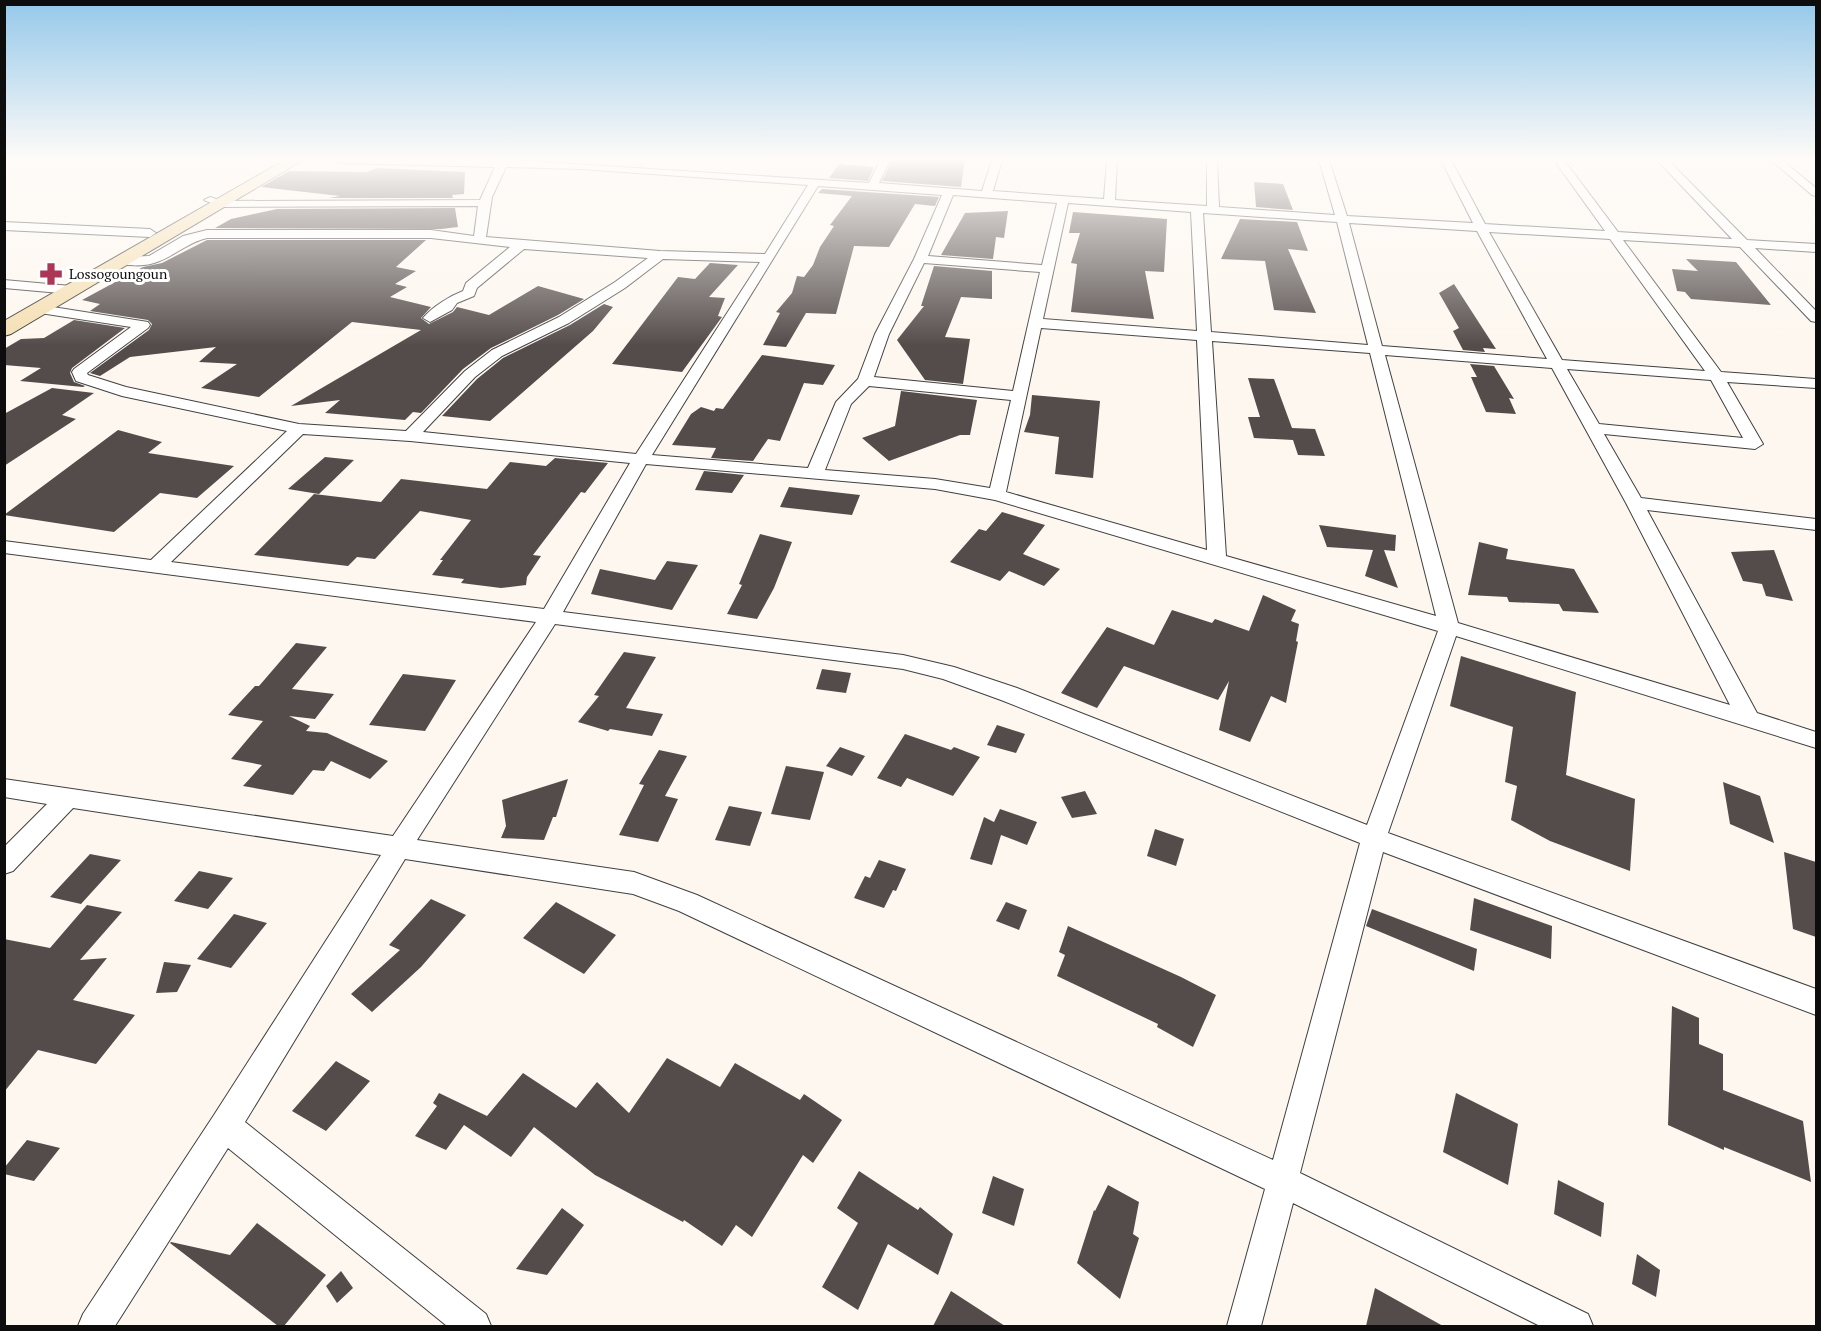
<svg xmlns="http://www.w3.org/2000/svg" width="1821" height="1331" font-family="'PT Serif',serif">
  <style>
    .building { fill: #544c4b }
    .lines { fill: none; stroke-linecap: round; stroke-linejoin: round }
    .minor-casing { stroke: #404040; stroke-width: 2 }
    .secondary-casing { stroke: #2f2f2f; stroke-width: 2 }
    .minor { fill: #fff; fill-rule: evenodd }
    .secondary { fill: #f5dfb2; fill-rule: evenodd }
    .labels { text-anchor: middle; stroke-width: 6; stroke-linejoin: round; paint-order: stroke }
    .far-poi-label { font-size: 14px; fill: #0d0d0d; stroke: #fff; text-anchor: start }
  </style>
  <rect width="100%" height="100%" fill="#fdf7ef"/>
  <path class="building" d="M 892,160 L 965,160 L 961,187 L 882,181 Z
    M 839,164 L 874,167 L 868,181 L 829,178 Z
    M 377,168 L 465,172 L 464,194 L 452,195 L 453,198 L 329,198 L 340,196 L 261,187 L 289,171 L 367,172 Z
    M 1254,182 L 1283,184 L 1293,210 L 1256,207 Z
    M 822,189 L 939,197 L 935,206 L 915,204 L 889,247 L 854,246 L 836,314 L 806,313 L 786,347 L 763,345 L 780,313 L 776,312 L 792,293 L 797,276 L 804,277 L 813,265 L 820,247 L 834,226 L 830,225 L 852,196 L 818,193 Z
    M 455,208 L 458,227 L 441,229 L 215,228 L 231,219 L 277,209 Z
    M 1008,211 L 1004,238 L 996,237 L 993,259 L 941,255 L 965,213 Z
    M 1073,212 L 1167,219 L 1164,272 L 1145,271 L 1154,319 L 1071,312 L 1077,264 L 1071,263 L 1080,233 L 1069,233 Z
    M 1240,219 L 1297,222 L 1308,251 L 1288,249 L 1316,313 L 1274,310 L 1265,261 L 1221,259 Z
    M 207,240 L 426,240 L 396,267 L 416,271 L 395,284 L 407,287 L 390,297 L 431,307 L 421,318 L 429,324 L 453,312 L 457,307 L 489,315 L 538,286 L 584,299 L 558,315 L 491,348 L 463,369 L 421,413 L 413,412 L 405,420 L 325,413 L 340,400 L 291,406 L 421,330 L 352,322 L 259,397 L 201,388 L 237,364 L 199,362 L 216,347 L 130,357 L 100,376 L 90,373 L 149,330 L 152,324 L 148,320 L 90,311 L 100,304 L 82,300 L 143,267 L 162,263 Z
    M 1686,259 L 1736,262 L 1771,305 L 1691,299 L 1685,292 L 1677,291 L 1672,269 L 1698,271 Z
    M 710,263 L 738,265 L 709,297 L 725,298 L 718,316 L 722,317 L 682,372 L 612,364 L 678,277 L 695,279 Z
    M 934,266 L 992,271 L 992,299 L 961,297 L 945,337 L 970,339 L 963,384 L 925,380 L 897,340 L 924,306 L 921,306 Z
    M 1454,284 L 1496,349 L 1483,348 L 1485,352 L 1463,350 L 1453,331 L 1459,328 L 1439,293 Z
    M 604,304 L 613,307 L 593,331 L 490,421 L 442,416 L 477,379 L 503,358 L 570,325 Z
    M 74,320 L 125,328 L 72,368 L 70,373 L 74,382 L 85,386 L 83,387 L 20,381 L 41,368 L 4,365 L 4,349 L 21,339 L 44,338 Z
    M 762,355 L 835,365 L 823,385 L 804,383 L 780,441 L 768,439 L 753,461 L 711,458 L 716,448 L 672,445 L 691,414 L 701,407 L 714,411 L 716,408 L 723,409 Z
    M 1470,364 L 1494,366 L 1514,399 L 1509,398 L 1516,414 L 1486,412 L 1471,377 L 1477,377 Z
    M 1248,378 L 1274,379 L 1292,428 L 1315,429 L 1325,456 L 1298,455 L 1293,440 L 1254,438 L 1248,417 L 1260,417 Z
    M 52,388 L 94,393 L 62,415 L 76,419 L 4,466 L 4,414 Z
    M 901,391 L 977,400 L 970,435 L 960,435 L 889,461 L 862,438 L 895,426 Z
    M 1032,395 L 1100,401 L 1093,478 L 1055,474 L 1059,437 L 1024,432 L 1030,415 Z
    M 118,430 L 162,442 L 148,453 L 234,466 L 197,498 L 160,493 L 114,532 L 4,515 Z
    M 325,457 L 354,460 L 319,494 L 288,489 Z
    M 555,458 L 608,463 L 585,493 L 581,492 L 533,555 L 541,556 L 527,577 L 526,585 L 501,588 L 461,583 L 464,579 L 432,575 L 443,560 L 440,560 L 471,520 L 420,511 L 375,559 L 357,557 L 348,566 L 254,555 L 314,494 L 381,502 L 401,479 L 487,489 L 510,462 L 546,466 Z
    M 704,471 L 744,475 L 732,493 L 695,490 Z
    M 789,487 L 860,495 L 852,515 L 780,507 Z
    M 1002,512 L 1045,525 L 1023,554 L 1060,569 L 1044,586 L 1009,571 L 1000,581 L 950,562 L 979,529 L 986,531 Z
    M 1319,525 L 1396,535 L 1395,551 L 1384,550 L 1398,588 L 1365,576 L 1373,550 L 1327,547 Z
    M 760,534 L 792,542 L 774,588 L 757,619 L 727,614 L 742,585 L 739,584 Z
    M 1479,542 L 1508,549 L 1506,559 L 1574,569 L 1599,613 L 1563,611 L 1559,604 L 1509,602 L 1507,597 L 1468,595 Z
    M 1774,550 L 1793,601 L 1766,596 L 1762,584 L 1743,581 L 1731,552 Z
    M 667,561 L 698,565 L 672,610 L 591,594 L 600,569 L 655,580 Z
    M 1263,595 L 1296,610 L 1291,621 L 1299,624 L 1296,641 L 1298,642 L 1286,703 L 1271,696 L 1250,742 L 1219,730 L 1229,681 L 1218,700 L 1124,666 L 1097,708 L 1061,693 L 1107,627 L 1154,645 L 1172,610 L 1212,623 L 1215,619 L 1249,631 Z
    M 296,643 L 327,647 L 292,689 L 334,694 L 315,719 L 289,716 L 310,726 L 306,731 L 327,733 L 388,761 L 370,779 L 331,761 L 324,771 L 313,770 L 293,795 L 243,786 L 262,765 L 231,759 L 263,721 L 228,715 L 255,686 L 259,686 Z
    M 624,652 L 656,657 L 626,708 L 663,714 L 652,736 L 610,729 L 608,731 L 578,722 L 599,696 L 594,695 Z
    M 1461,656 L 1576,692 L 1566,775 L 1635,799 L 1630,871 L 1550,841 L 1511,820 L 1517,786 L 1505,782 L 1513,727 L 1450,706 Z
    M 822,669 L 851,673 L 846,693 L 816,689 Z
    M 403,674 L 456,680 L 425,731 L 369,725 Z
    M 997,725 L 1025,734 L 1016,753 L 987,745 Z
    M 905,734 L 951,750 L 954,747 L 980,757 L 953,796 L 907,778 L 901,787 L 877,778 Z
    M 840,747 L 865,756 L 852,776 L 826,766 Z
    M 659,750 L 687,756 L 665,796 L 678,799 L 658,842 L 619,835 L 644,785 L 639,784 Z
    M 786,766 L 824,772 L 810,820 L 771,814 Z
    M 568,779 L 556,817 L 553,817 L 544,840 L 501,838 L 506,826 L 502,800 Z
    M 1723,782 L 1760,796 L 1774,843 L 1730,824 Z
    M 1085,791 L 1097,814 L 1072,818 L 1061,797 Z
    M 729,806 L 762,812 L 750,846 L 715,840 Z
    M 1000,809 L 1037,822 L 1027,845 L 1001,835 L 992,865 L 970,859 L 984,817 L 994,822 Z
    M 1155,829 L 1184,839 L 1176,866 L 1147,856 Z
    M 1784,852 L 1816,862 L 1816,937 L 1793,929 Z
    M 90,854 L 121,860 L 81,904 L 50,897 Z
    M 879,860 L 906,869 L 896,891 L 893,890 L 884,908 L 854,898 L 865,876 L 870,878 Z
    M 199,871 L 233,878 L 208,909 L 174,901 Z
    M 1474,898 L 1552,926 L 1551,959 L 1470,930 Z
    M 431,899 L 466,915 L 421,967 L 372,1012 L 351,994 L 400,950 L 389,945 Z
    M 556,902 L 616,935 L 584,974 L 523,938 Z
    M 1006,902 L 1027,910 L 1019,930 L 996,921 Z
    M 87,905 L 122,912 L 80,960 L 107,958 L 73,1000 L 135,1015 L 96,1064 L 38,1050 L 4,1092 L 4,939 L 50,948 Z
    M 1372,909 L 1477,949 L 1474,971 L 1366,926 Z
    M 234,914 L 267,923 L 231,968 L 197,959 Z
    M 1068,926 L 1181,977 L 1216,995 L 1193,1047 L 1157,1027 L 1158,1024 L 1057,976 L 1065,955 L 1059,952 Z
    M 164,962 L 191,965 L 177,992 L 156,993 Z
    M 1672,1006 L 1699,1018 L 1699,1044 L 1723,1054 L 1723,1090 L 1803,1121 L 1811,1182 L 1724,1147 L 1724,1150 L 1668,1125 Z
    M 667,1058 L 720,1087 L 735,1063 L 800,1100 L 804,1094 L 842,1120 L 813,1163 L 803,1155 L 752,1237 L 736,1225 L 722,1246 L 684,1220 L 683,1222 L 595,1175 L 534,1127 L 511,1157 L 464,1125 L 446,1150 L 415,1136 L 437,1106 L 433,1103 L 439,1093 L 487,1116 L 523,1073 L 576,1108 L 597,1082 L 629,1113 Z
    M 336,1061 L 370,1081 L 326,1131 L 292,1111 Z
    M 1456,1093 L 1518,1124 L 1508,1185 L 1443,1152 Z
    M 27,1140 L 60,1148 L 34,1181 L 4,1174 L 4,1168 Z
    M 859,1171 L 918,1210 L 920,1207 L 953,1234 L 938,1275 L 888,1244 L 858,1310 L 822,1287 L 858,1223 L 837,1208 Z
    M 993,1176 L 1024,1189 L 1014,1226 L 982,1213 Z
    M 1558,1180 L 1604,1203 L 1601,1237 L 1554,1214 Z
    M 1108,1185 L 1139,1202 L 1133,1234 L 1139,1238 L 1120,1299 L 1077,1263 L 1094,1210 L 1095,1211 Z
    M 562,1208 L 584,1225 L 547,1275 L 516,1269 Z
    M 257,1223 L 326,1275 L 284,1326 L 278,1326 L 170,1243 L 171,1242 L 230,1255 Z
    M 1637,1254 L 1660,1270 L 1656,1297 L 1632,1284 Z
    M 341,1271 L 353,1288 L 337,1303 L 326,1286 Z
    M 1375,1288 L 1443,1326 L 1366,1326 Z
    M 951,1291 L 1005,1326 L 933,1326 Z"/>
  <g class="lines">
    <g class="minor-casing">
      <path id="minor" d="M 334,160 L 511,160 L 869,183 L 880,160 L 890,160 L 879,183 L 982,191 L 992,160 L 1002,160 L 993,191 L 1104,199 L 1107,160 L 1117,160 L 1115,200 L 1207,206 L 1207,160 L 1217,160 L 1219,207 L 1335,215 L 1319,160 L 1329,160 L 1347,216 L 1473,223 L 1441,160 L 1451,160 L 1485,224 L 1605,231 L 1554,160 L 1564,160 L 1618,232 L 1732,239 L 1657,160 L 1668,160 L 1747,240 L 1816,244 L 1816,252 L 1755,248 L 1816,311 L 1816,322 L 1811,321 L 1740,247 L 1623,240 L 1721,372 L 1816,379 L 1816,388 L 1727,382 L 1763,444 L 1755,449 L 1604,434 L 1641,498 L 1816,519 L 1816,530 L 1647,510 L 1757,713 L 1816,732 L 1816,748 L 1456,636 L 1388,833 L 1816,989 L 1816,1015 L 1383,852 L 1300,1173 L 1588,1314 L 1593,1326 L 1540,1326 L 1293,1203 L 1261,1326 L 1227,1326 L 1265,1189 L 679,911 L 633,894 L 405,859 L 245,1122 L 486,1314 L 491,1326 L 447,1326 L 228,1148 L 115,1326 L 78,1326 L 83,1314 L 214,1115 L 381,855 L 73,808 L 13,871 L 4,874 L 4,847 L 47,804 L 4,797 L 4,779 L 393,836 L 536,622 L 4,553 L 4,541 L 151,560 L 287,431 L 122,396 L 76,381 L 72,372 L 74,369 L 131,327 L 40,313 L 33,309 L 40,305 L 148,322 L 150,325 L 148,328 L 87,373 L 88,375 L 126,387 L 299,424 L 406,431 L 465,371 L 492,350 L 559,317 L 615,282 L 648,258 L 524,249 L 477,288 L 474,296 L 457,303 L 452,310 L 430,322 L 423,318 C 432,307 450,296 463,291 L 466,283 L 510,247 L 431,238 L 207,238 C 186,243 172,258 154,263 C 145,266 124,267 117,261 L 123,257 L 149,256 L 183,236 L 207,230 L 431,230 L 474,236 L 478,206 L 221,207 L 204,200 L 210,197 L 222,201 L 480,200 L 495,167 L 339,163 ZM 506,167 L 581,169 L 808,185 L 765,254 L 660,251 L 486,237 L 492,197 ZM 818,186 L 942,195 L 914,259 L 875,334 L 858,379 L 836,402 L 808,468 L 652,455 ZM 953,195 L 1057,203 L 1042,265 L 928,256 ZM 1068,203 L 1191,212 L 1197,331 L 1043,319 ZM 1203,213 L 1337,222 L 1368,345 L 1211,332 ZM 1349,223 L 1477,231 L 1547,359 L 1382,346 ZM 1489,232 L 1610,239 L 1705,371 L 1562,360 ZM 663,259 L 760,262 L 636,454 L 423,432 L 475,377 L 502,356 L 569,323 L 625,288 ZM 924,263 L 1040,272 L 1013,391 L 874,377 L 889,334 ZM 1041,328 L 1197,340 L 1207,550 L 1006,492 ZM 1212,341 L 1370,353 L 1436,616 L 1226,556 ZM 1385,355 L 1552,368 L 1626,503 L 1730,705 L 1458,623 ZM 1567,369 L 1711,380 L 1743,438 L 1599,424 ZM 869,386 L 1011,400 L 990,488 L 935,479 L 825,470 L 851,404 ZM 303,434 L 410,441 L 630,463 L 544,609 L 171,562 ZM 646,464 L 935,489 L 995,500 L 1438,631 L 1367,825 L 1017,688 L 954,667 L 903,655 L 563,612 ZM 555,624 L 903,669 L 943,679 L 1001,700 L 1360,843 L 1273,1160 L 697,895 L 634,872 L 417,840 Z
        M 1771,160 L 1782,160 L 1816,188 L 1816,196 L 1812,195 Z
        M 4,222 L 150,229 L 156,233 L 150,237 L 4,230 Z
        M 4,280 L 71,286 L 78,290 L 71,294 L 4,288 Z"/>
    </g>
    <g class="secondary-casing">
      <path id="secondary" d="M 285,160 L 303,160 L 11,334 L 4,336 L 4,321 Z"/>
    </g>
    <use href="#minor" class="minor"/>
    <use href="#secondary" class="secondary"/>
  </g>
  <linearGradient id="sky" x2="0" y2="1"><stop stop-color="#95c8ea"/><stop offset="0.46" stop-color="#fefbf8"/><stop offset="1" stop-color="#fefbf8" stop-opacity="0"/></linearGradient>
  <rect width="1821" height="346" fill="url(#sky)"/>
  <defs>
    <g id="pharmacy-bare" transform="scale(1.8)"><path d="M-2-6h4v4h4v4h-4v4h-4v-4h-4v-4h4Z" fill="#ac3656" stroke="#fff" stroke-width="2.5" paint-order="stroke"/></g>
  </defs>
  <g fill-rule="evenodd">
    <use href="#pharmacy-bare" x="51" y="274"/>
  </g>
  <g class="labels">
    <g class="far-poi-label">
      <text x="69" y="279">Lossogoungoun</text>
    </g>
  </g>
  <rect width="1821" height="1331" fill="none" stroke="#0d0d0d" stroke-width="12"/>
</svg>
